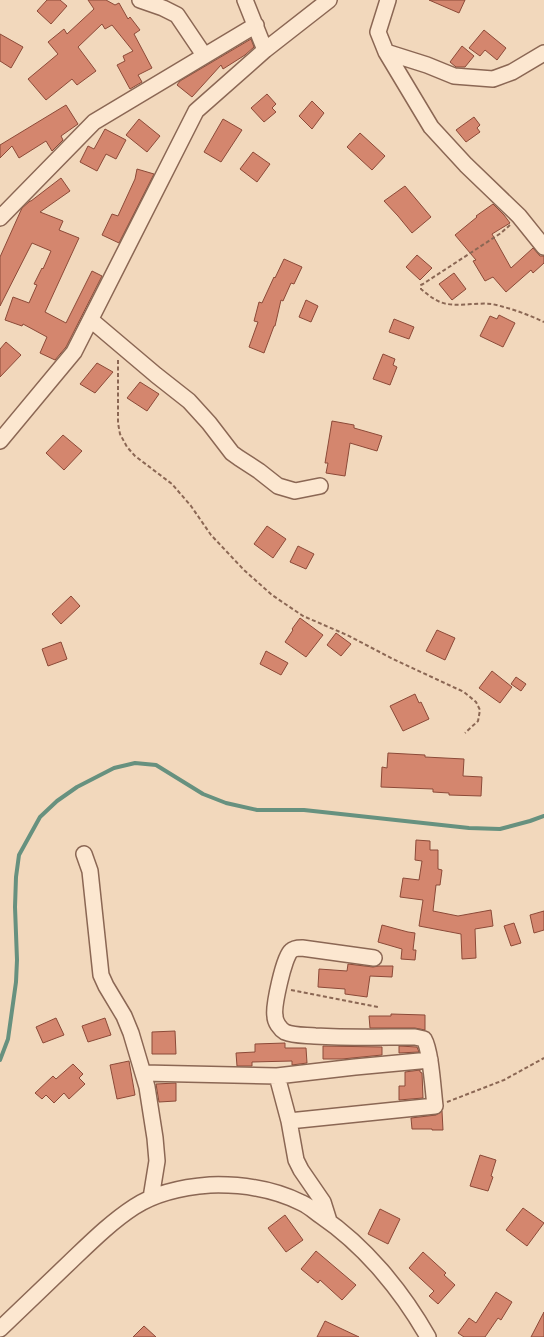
<svg xmlns="http://www.w3.org/2000/svg" width="544" height="1337" font-family="'Playfair Display',serif">
  <style>
    .lines { fill: none; stroke-linecap: round; stroke-linejoin: round }
    .stream { stroke: #67917f; stroke-width: 4 }
    .building { fill: #d4866e; stroke: #8c4a38 }
    .minor-casing { stroke: #8b6754; stroke-width: 18 }
    .path { stroke: #8b6754; stroke-width: 2; stroke-dasharray: 4 2.5; stroke-linecap: butt }
    .minor { stroke: #fce7d0; stroke-width: 15 }
  </style>
  <rect width="100%" height="100%" fill="#f2d8bc"/>
  <g class="lines">
    <path class="stream" d="M 0,1060 L 8,1039 L 16,982 L 17,960 L 15,907 L 16,877 L 19,855 L 40,817 L 57,801 L 77,787 L 114,768 L 135,763 L 156,765 L 203,794 L 226,803 L 257,810 L 304,810 L 469,828 L 500,829 L 530,821 L 544,816"/>
  </g>
  <path class="building" d="M 47,0 L 60,0 L 67,6 L 51,24 L 37,11 Z
    M 88,0 L 106,0 L 115,5 L 119,3 L 128,19 L 130,17 L 140,30 L 134,34 L 152,68 L 138,75 L 142,82 L 130,89 L 117,65 L 125,61 L 123,56 L 133,51 L 112,25 L 105,29 L 102,24 L 78,47 L 96,71 L 77,85 L 72,79 L 46,100 L 28,79 L 58,54 L 48,42 L 64,29 L 67,34 L 94,9 Z
    M 429,0 L 465,0 L 459,13 Z
    M 484,30 L 506,48 L 497,60 L 485,50 L 480,56 L 469,48 Z
    M 0,34 L 23,47 L 11,68 L 0,61 Z
    M 251,39 L 254,47 L 245,55 L 223,69 L 221,65 L 192,97 L 177,85 L 180,81 Z
    M 462,46 L 474,56 L 465,67 L 456,67 L 450,62 Z
    M 267,94 L 276,104 L 272,108 L 276,112 L 264,122 L 251,108 Z
    M 312,101 L 324,113 L 312,129 L 299,116 Z
    M 66,105 L 78,124 L 61,136 L 63,140 L 52,151 L 46,141 L 19,158 L 12,146 L 0,158 L 0,145 Z
    M 474,117 L 480,125 L 477,128 L 480,132 L 466,142 L 456,130 Z
    M 139,119 L 160,136 L 147,152 L 126,135 Z
    M 223,119 L 242,130 L 221,162 L 204,152 Z
    M 105,129 L 126,140 L 116,159 L 106,154 L 97,171 L 80,162 L 88,146 L 94,149 Z
    M 360,133 L 385,156 L 372,170 L 347,147 Z
    M 253,152 L 270,164 L 257,182 L 240,169 Z
    M 137,169 L 154,174 L 119,243 L 102,235 L 112,214 L 118,216 L 135,179 Z
    M 61,178 L 70,191 L 40,212 L 63,221 L 59,230 L 79,238 L 45,312 L 66,323 L 92,271 L 102,276 L 66,347 L 55,360 L 40,353 L 47,337 L 23,324 L 22,326 L 5,320 L 13,297 L 29,303 L 37,285 L 34,284 L 42,268 L 43,269 L 51,251 L 32,243 L 0,306 L 0,257 L 22,208 L 30,201 L 31,201 Z
    M 405,186 L 431,217 L 412,233 L 398,216 L 384,201 Z
    M 493,204 L 504,215 L 510,223 L 492,234 L 511,268 L 533,248 L 540,256 L 544,256 L 544,263 L 533,273 L 531,270 L 506,292 L 493,277 L 485,281 L 473,261 L 476,260 L 455,235 L 477,217 L 476,216 Z
    M 417,255 L 432,268 L 420,280 L 406,267 Z
    M 284,259 L 302,267 L 294,284 L 291,283 L 283,301 L 281,300 L 275,326 L 274,326 L 264,353 L 249,347 L 258,322 L 254,321 L 259,302 L 262,303 L 274,277 L 275,278 Z
    M 454,273 L 466,289 L 452,300 L 439,284 Z
    M 306,300 L 318,306 L 311,322 L 299,317 Z
    M 499,315 L 515,323 L 503,347 L 480,336 L 490,316 L 497,319 Z
    M 394,319 L 414,327 L 409,339 L 389,332 Z
    M 6,342 L 21,355 L 0,377 L 0,349 Z
    M 383,354 L 395,359 L 393,365 L 397,367 L 390,385 L 373,379 Z
    M 97,363 L 113,372 L 95,393 L 80,384 Z
    M 140,382 L 159,394 L 147,411 L 127,398 Z
    M 332,421 L 354,425 L 354,428 L 382,436 L 377,451 L 350,443 L 345,476 L 326,473 L 328,463 L 325,463 Z
    M 63,435 L 82,451 L 64,470 L 46,453 Z
    M 267,526 L 286,539 L 273,558 L 254,544 Z
    M 298,546 L 314,554 L 306,569 L 290,562 Z
    M 71,596 L 80,606 L 61,624 L 52,614 Z
    M 300,618 L 323,635 L 306,657 L 285,642 L 293,630 L 292,629 Z
    M 437,630 L 455,638 L 445,660 L 426,651 Z
    M 336,633 L 351,644 L 341,656 L 327,645 Z
    M 61,642 L 67,659 L 48,666 L 42,649 Z
    M 266,651 L 288,663 L 281,675 L 260,664 Z
    M 492,671 L 512,687 L 500,703 L 479,688 Z
    M 516,677 L 526,684 L 521,691 L 511,684 Z
    M 415,694 L 419,703 L 421,702 L 429,719 L 403,731 L 390,706 Z
    M 388,753 L 425,755 L 425,757 L 464,759 L 463,776 L 482,777 L 481,796 L 449,795 L 449,793 L 433,792 L 433,789 L 381,787 L 382,767 L 387,768 Z
    M 416,840 L 430,841 L 430,850 L 438,850 L 438,869 L 442,870 L 440,885 L 436,885 L 433,911 L 458,916 L 491,910 L 493,926 L 475,929 L 476,958 L 462,959 L 461,934 L 419,926 L 423,900 L 400,897 L 403,878 L 419,880 L 422,861 L 415,860 Z
    M 544,911 L 544,930 L 534,933 L 530,915 Z
    M 514,923 L 521,943 L 511,946 L 504,926 Z
    M 382,925 L 408,932 L 415,933 L 413,950 L 416,950 L 415,960 L 401,959 L 402,949 L 378,942 Z
    M 348,964 L 373,967 L 379,966 L 393,966 L 392,977 L 370,976 L 367,997 L 345,994 L 345,989 L 318,987 L 319,969 L 347,971 Z
    M 391,1014 L 425,1015 L 425,1030 L 415,1028 L 370,1028 L 369,1016 L 391,1016 Z
    M 56,1018 L 64,1035 L 43,1043 L 36,1027 Z
    M 105,1018 L 111,1035 L 88,1042 L 82,1026 Z
    M 175,1031 L 176,1054 L 152,1054 L 152,1032 Z
    M 285,1043 L 285,1048 L 306,1048 L 307,1063 L 292,1065 L 292,1061 L 252,1062 L 252,1066 L 237,1066 L 236,1053 L 255,1052 L 255,1044 Z
    M 323,1046 L 382,1047 L 382,1055 L 342,1059 L 323,1059 Z
    M 399,1046 L 417,1047 L 419,1052 L 399,1053 Z
    M 129,1061 L 135,1095 L 117,1099 L 110,1065 Z
    M 73,1064 L 83,1074 L 79,1078 L 85,1084 L 69,1099 L 64,1093 L 54,1103 L 46,1095 L 42,1099 L 35,1093 L 53,1076 L 56,1079 Z
    M 420,1070 L 420,1072 L 422,1073 L 423,1098 L 399,1100 L 399,1086 L 405,1086 L 405,1072 Z
    M 176,1083 L 176,1101 L 159,1102 L 156,1084 Z
    M 442,1111 L 443,1130 L 432,1130 L 432,1129 L 412,1129 L 411,1118 L 436,1115 Z
    M 480,1155 L 496,1160 L 491,1176 L 493,1177 L 488,1191 L 470,1186 Z
    M 523,1208 L 544,1223 L 527,1246 L 506,1230 Z
    M 380,1209 L 400,1219 L 388,1244 L 368,1234 Z
    M 285,1215 L 303,1240 L 286,1252 L 268,1228 Z
    M 316,1251 L 356,1285 L 342,1300 L 320,1280 L 318,1283 L 301,1269 Z
    M 423,1252 L 446,1273 L 444,1275 L 455,1285 L 438,1304 L 429,1296 L 434,1291 L 409,1268 Z
    M 496,1292 L 512,1302 L 501,1320 L 498,1318 L 485,1337 L 464,1337 L 458,1333 L 469,1318 L 476,1323 Z
    M 544,1312 L 544,1337 L 531,1337 Z
    M 325,1321 L 359,1337 L 317,1337 Z
    M 144,1326 L 156,1337 L 133,1337 Z"/>
  <g class="lines">
    <g class="minor-casing">
      <path id="minor" d="M 140,0 L 163,8 L 177,15 L 204,55
        M 245,0 L 265,50
        M 388,0 L 378,32 L 386,52 L 431,127 L 466,165 L 519,216 L 544,247
        M 386,52 L 427,65 L 454,76 L 493,79 L 512,72 L 544,53
        M 0,218 L 94,122 L 256,25
        M 91,320 L 156,375 L 189,401 L 209,423 L 232,453 L 239,458 L 259,471 L 278,486 L 295,491 L 320,486
        M 0,441 L 74,352 L 196,111 L 265,50 L 329,0
        M 84,854 L 90,871 L 101,975 L 106,986 L 124,1016 L 131,1033 L 147,1087 L 155,1138 L 157,1161 L 151,1198
        M 143,1073 L 277,1076 L 289,1121 L 296,1160 L 301,1170 L 323,1202 L 329,1221
        M 277,1076 L 355,1067 L 430,1060
        M 289,1121 L 435,1106 C 433,1090 431,1051 424,1039 L 415,1037 C 382,1037 349,1038 315,1036 C 306,1035 294,1036 285,1032 C 280,1029 275,1022 275,1016 C 273,1007 284,956 291,951 C 294,948 299,948 302,948 L 374,958
        M 0,1329 C 24,1306 47,1284 71,1261 C 91,1242 111,1222 134,1207 C 157,1192 183,1187 210,1185 C 241,1184 274,1189 302,1203 C 309,1206 315,1212 321,1216 C 365,1246 402,1291 428,1337"/>
    </g>
    <path class="path" d="M 510,225 L 501,233 L 423,284 L 421,285 L 421,289 C 427,294 433,299 440,302 C 455,308 476,302 492,304 C 510,308 527,314 544,322
      M 118,360 L 118,423 L 120,434 L 127,447 L 135,456 L 172,484 L 191,506 L 211,535 L 244,570 L 272,595 L 303,616 L 347,635 L 393,659 L 464,692 L 476,702 L 480,710 L 478,721 L 465,733
      M 291,990 L 378,1007
      M 447,1102 L 504,1080 L 544,1058"/>
    <use href="#minor" class="minor"/>
  </g>
</svg>
